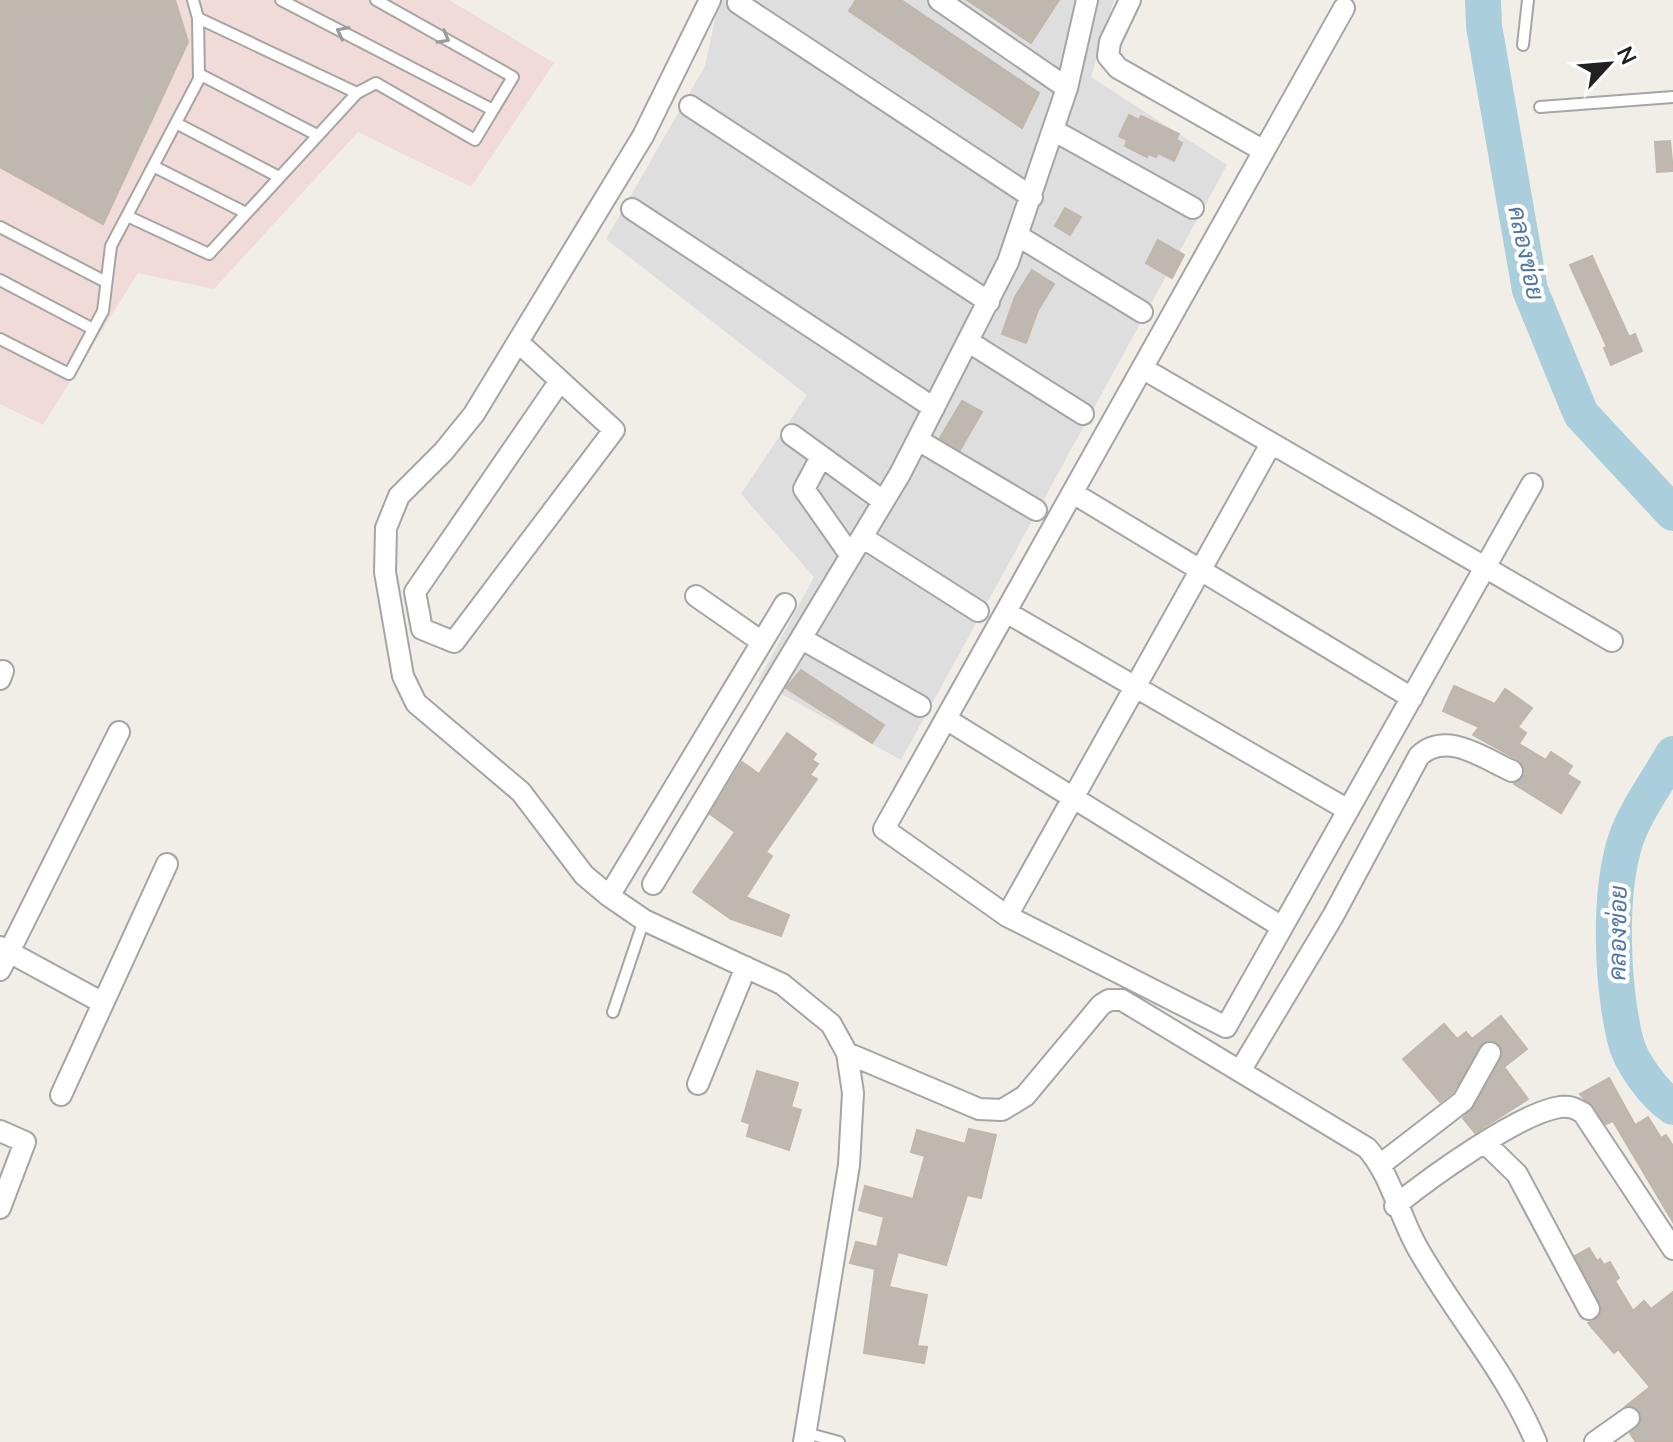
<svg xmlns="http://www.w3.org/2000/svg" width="1673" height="1442" font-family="Mulish,Sarabun,sans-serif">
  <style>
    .residential { fill: #dfdede }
    .commercial { fill: #f0dbd8 }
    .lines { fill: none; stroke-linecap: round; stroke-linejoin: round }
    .river { stroke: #abcedc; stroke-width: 36 }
    .building { fill: #beb8b1; stroke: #c2b6ab; stroke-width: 2 }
    .lane-casing { stroke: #a5a5a5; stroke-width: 14 }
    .street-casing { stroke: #a5a5a5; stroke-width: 24 }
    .lane { stroke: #fff; stroke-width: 10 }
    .street { stroke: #fff; stroke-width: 20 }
    .oneway { stroke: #9b9b9b }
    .labels { text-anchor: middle; stroke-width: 8; stroke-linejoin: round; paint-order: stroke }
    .water-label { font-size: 24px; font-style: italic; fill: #4d75a6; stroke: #fff }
  </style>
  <rect width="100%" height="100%" fill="#f1eee8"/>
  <path class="residential" d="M 719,0 L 1114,0 L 1091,77 L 1227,165 L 901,760 L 758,681 L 814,577 L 741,494 L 807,395 L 606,239 L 705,66 Z"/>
  <path class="commercial" d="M 0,0 L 449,0 L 554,63 L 471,187 L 358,132 L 214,289 L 138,273 L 43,425 L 0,404 Z"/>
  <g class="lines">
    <path class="river" d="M 1483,0 L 1484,26 L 1530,290 L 1581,414 L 1673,513
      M 1673,754 C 1658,781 1636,810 1626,839 C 1608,894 1612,983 1625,1039 C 1630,1062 1654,1094 1673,1107"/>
  </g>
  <path class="building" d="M 0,0 L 175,0 L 188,42 L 103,224 L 0,167 Z
    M 856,0 L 901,0 L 1039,93 L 1022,128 L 849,11 Z
    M 967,0 L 1059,0 L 1031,43 Z
    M 1129,115 L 1139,120 L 1141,116 L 1179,134 L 1176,140 L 1182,143 L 1174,161 L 1158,153 L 1156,157 L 1148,154 L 1147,157 L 1125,146 L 1127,140 L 1119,136 Z
    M 1670,141 L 1673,171 L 1657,172 L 1655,142 Z
    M 1065,208 L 1081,217 L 1070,235 L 1055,226 Z
    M 1158,240 L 1184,255 L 1172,278 L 1146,263 Z
    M 1592,256 L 1629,337 L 1635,334 L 1642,351 L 1611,365 L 1604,348 L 1607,347 L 1570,265 Z
    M 1032,270 L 1054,284 L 1038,310 L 1026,343 L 1002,334 L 1015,297 Z
    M 962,401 L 982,412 L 960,450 L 940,438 Z
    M 801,670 L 884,725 L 872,743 L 786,688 Z
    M 1454,686 L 1495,704 L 1505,689 L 1532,708 L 1518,727 L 1526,733 L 1519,744 L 1546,760 L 1551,752 L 1572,766 L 1567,774 L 1580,782 L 1561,813 L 1514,784 L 1523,777 L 1525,771 L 1518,760 L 1473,735 L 1479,727 L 1443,711 Z
    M 787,733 L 816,754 L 812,760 L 818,764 L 810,775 L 817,779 L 766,852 L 772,856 L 746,897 L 789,915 L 781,936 L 731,919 L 693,892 L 735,832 L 710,814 L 742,762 L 759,774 Z
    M 1501,1016 L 1527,1049 L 1504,1067 L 1528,1099 L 1475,1133 L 1463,1118 L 1474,1107 L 1501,1059 L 1501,1046 L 1491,1040 L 1483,1042 L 1453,1092 L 1440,1102 L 1403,1059 L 1444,1024 L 1457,1039 L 1466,1032 L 1472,1039 Z
    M 757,1071 L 798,1083 L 791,1107 L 801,1110 L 789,1150 L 747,1136 L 750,1124 L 742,1121 Z
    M 1609,1078 L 1635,1125 L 1648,1117 L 1661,1138 L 1666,1135 L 1673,1146 L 1673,1222 L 1613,1121 L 1606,1124 L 1580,1094 Z
    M 969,1129 L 996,1135 L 981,1198 L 967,1195 L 946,1265 L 898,1252 L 889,1287 L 927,1295 L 917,1346 L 927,1347 L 924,1363 L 864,1353 L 875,1269 L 850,1263 L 856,1242 L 877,1247 L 884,1217 L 859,1210 L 865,1186 L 913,1199 L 925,1156 L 911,1152 L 917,1130 L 965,1144 Z
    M 1589,1248 L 1597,1261 L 1600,1259 L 1604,1265 L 1610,1262 L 1619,1278 L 1615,1281 L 1633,1311 L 1644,1301 L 1651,1309 L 1673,1292 L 1673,1442 L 1636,1442 L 1630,1433 L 1640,1424 L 1642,1416 L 1635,1407 L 1626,1406 L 1650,1387 L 1618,1349 L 1614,1353 L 1588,1323 L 1600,1316 L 1602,1309 L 1575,1256 Z"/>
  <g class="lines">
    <g class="lane-casing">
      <path id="lane" d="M 281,0 L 493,110 L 513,77 L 376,0
        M 198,18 L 357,93 L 376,83 L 475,140 L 493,110
        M 1523,45 L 1528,0
        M 199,74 L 317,135
        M 1540,107 L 1673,97
        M 176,123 L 279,177
        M 153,166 L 246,213
        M 127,216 L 209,254 L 357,93
        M 0,227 L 106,282
        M 0,280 L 93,329
        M 0,339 L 69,374 L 103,311 L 111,246 L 199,79 L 198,18 L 193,0
        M 613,1012 L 644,920
        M 806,1433 L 839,1442"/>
    </g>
    <g class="street-casing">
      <path id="street" d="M 710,0 L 643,136 L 474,414 L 444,451 L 399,496 L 386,528 L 385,572 L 403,676 L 416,703 L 521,792 L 584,875 L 609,896 L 644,920 L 782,984 L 831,1024 L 847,1053 L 853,1093 L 849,1165 L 804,1442
        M 939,0 L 1067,88
        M 1130,0 L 1110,42 L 1108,56 L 1118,68 L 1264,151
        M 738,3 L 1032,197
        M 1344,8 L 884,829 L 1007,916 L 1226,1027 L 1532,484
        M 690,106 L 989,302
        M 1053,130 L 1193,208
        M 632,209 L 934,408
        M 1020,237 L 1142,312
        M 518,342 L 614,430 L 454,642 L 422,629 L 415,592 L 560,381
        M 969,342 L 1083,414
        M 1142,368 L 1612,641
        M 792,435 L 883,501
        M 918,440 L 1036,510
        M 821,457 L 804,489 L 851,556
        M 1073,493 L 1412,698
        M 862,537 L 978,611
        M 696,596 L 762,642
        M 1006,612 L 1348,810
        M 802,639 L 920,706
        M 0,679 L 3,671
        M 946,719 L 1282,927
        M 653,884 L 900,474 L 1008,262 L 1067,88 L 1087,0
        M 609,896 L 785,604
        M 1007,916 L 1271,444
        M 0,947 L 103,1003
        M 0,970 L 119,732
        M 847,1053 L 979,1109 L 1002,1110 L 1025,1096 L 1101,1005 L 1109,1000 L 1122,1000 L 1367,1148 C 1391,1175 1399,1215 1417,1247 C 1454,1313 1506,1371 1536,1442
        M 1240,1071 L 1333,916 L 1419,756 C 1446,730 1483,758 1512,771
        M 698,1084 L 746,967
        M 61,1095 L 167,864
        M 0,1131 L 25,1142 L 0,1208
        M 1485,1143 L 1517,1174 L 1589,1309
        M 1380,1165 L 1463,1101 L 1490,1053
        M 1395,1206 C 1428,1179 1519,1113 1560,1107 C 1570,1106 1575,1108 1583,1113 L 1673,1249
        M 1595,1442 L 1629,1418"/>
    </g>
    <use href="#lane" class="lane"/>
    <use href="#street" class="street"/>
  </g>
  <defs><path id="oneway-chevron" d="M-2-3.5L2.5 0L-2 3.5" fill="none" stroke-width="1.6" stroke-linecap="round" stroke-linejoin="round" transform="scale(2)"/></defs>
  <g class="oneway">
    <use href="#oneway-chevron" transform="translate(342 32) rotate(-153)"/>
    <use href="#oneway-chevron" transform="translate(444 38) rotate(29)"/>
  </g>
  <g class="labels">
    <g class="water-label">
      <text transform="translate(1526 253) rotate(78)" y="8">คลองข่อย</text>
      <text transform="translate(1618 933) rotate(-89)" y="8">คลองข่อย</text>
    </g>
  </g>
  <g transform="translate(1609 64) rotate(64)" stroke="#ffffff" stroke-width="6" paint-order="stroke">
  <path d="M0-6L14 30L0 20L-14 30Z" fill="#212121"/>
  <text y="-12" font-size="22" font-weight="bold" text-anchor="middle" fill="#212121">N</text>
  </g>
</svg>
